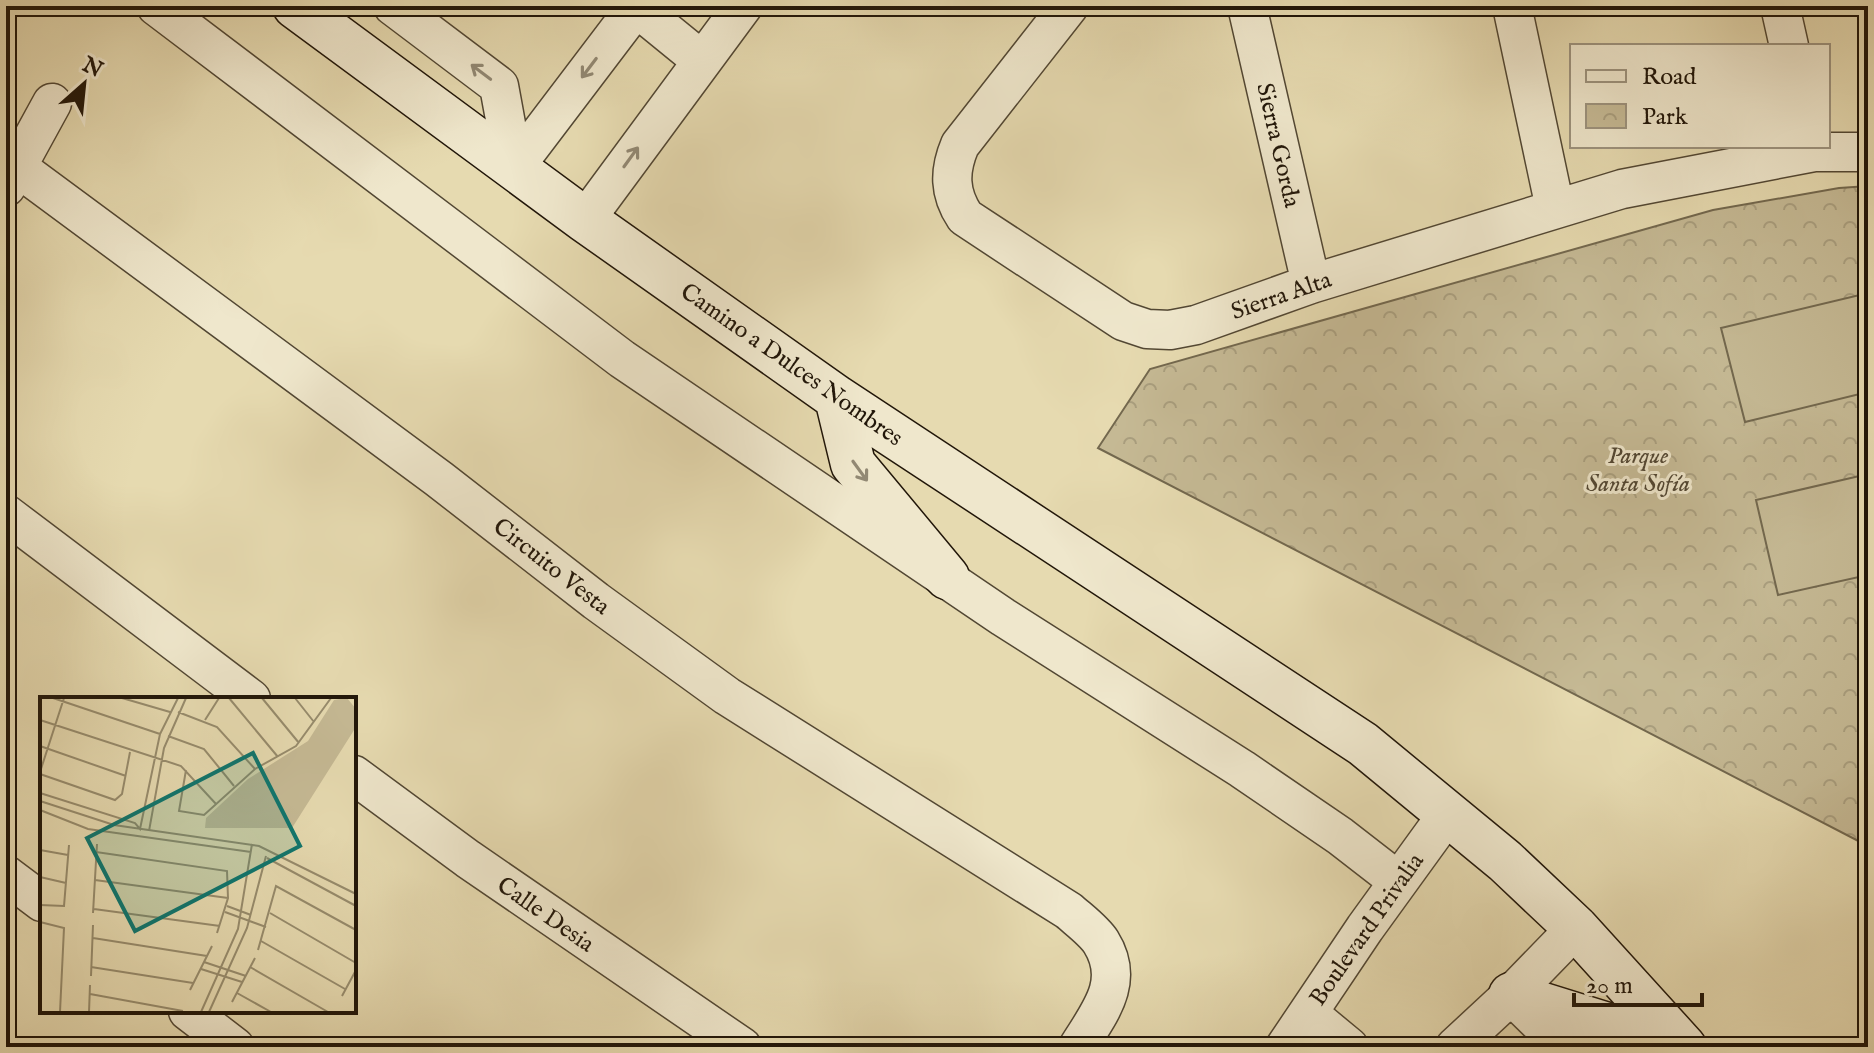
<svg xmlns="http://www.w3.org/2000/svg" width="1874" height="1053" font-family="'IM FELL English',serif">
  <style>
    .park { fill: url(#park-crowns); stroke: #73684e; stroke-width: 2 }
    .garden { fill: #c5b994; stroke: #73684e; stroke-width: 2 }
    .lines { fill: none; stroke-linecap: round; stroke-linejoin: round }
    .street-casing { stroke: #524733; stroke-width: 41 }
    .secondary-casing { stroke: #211609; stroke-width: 47 }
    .street { stroke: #efe7cc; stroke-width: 38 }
    .secondary { stroke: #efe7cc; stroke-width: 44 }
    .oneway { stroke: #928974 }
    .labels { text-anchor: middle; stroke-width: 6; stroke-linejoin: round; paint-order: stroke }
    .street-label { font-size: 24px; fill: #211609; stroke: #efe7cc }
    .park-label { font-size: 24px; font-style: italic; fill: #524733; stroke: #efe7cc }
    .inset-road { fill: none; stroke: #978c6d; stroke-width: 2 }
    .view { fill: #0f766e; fill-opacity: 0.15; stroke: #0f766e; stroke-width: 4 }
    .inset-edge { fill: none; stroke: #211609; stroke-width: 4 }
  </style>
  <defs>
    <pattern id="park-crowns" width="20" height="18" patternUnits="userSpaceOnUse" patternTransform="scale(2)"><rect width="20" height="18" fill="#c5b994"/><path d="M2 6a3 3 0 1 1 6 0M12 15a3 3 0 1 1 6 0" fill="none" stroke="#a99e7e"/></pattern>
  </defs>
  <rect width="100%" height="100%" fill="#e6dab0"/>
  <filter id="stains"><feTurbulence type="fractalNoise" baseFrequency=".0025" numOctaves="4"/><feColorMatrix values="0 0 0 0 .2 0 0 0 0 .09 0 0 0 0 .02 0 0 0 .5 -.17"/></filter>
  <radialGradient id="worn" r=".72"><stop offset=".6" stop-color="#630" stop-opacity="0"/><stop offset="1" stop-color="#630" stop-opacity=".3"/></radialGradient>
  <path class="park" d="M 1868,186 L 1868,846 L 1098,448 L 1150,369 L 1713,210 L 1839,188 Z"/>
  <path class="garden" d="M 1868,293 L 1868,392 L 1745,422 L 1721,328 Z
    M 1868,474 L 1868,575 L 1778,595 L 1756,500 Z"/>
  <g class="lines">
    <g class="street-casing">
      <path id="street" d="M 156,6 L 622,359 L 1003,617 L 1242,769 L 1340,836 L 1398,881
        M 393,6 L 499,86 L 514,168
        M 1069,6 L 960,145 C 949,171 949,193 965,217 L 1123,321 L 1147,329 L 1170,330 L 1196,325 L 1311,284 L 1622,189 L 1814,152 L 1868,152
        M 1247,6 L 1311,284
        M 1512,6 L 1555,208
        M 1780,6 L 1789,46
        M 636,7 L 701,60
        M 17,167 L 439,479 L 596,601 L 727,696 L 1069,911 C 1079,920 1094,931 1101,942 C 1126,982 1099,1013 1078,1047
        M 514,168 L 637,6
        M 6,187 L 52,103
        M 585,220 L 743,6
        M 6,514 L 251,699
        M 354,775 L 468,859 L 742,1047
        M 6,875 L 42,902
        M 1511,995 L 1564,1047
        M 188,1011 L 235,1047
        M 1308,1013 L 1349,1047
        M 1285,1047 L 1365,928 L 1449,812
        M 1455,1047 L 1511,995 L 1576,928"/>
    </g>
    <g class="secondary-casing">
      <path id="secondary" d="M 295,6 L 585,220 L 837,398 L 1363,744 L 1505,861 L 1576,928 L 1684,1047
        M 837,398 L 853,464 L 947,577
        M 1511,995 L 1678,1047"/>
    </g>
    <use href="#street" class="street"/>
    <use href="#secondary" class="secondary"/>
  </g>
  <defs><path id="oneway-shaft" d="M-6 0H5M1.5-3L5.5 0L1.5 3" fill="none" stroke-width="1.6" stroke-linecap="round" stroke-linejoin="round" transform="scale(2)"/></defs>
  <g class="oneway">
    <use href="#oneway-shaft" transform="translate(589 68) rotate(127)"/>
    <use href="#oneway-shaft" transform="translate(481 72) rotate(-143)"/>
    <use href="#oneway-shaft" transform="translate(631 157) rotate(-54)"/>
    <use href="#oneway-shaft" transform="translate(860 471) rotate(54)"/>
  </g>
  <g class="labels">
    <g class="street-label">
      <text transform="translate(1279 145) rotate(77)" y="8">Sierra Gorda</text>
      <text transform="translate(1281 295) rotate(-19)" y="8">Sierra Alta</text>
      <text transform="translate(792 364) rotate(35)" y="8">Camino a Dulces Nombres</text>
      <text transform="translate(552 566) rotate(38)" y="8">Circuito Vesta</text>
      <text transform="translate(546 914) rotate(35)" y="8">Calle Desia</text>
      <text transform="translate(1366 929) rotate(-55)" y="8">Boulevard Privalia</text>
    </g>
    <g class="park-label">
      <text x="1638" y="463">Parque<tspan x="1638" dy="28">Santa Sofía</tspan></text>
    </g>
  </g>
  <g transform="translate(40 697)">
    <rect width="316" height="316" fill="#e6dab0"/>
    <path d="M 307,1 L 316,12 L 316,30 L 252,131 L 165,131 L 166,121 L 208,82 L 268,44 L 294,3 Z" fill="#c5b994"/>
    <path class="inset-road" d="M 13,1 L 120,37M 82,1 L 130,15M 189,1 L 238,60M 222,1 L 259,46M 255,1 L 274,25M 138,15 L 177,30 L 215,72M 0,23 L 141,69 L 176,107M 165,23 L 179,1M 128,39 L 164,52 L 194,89M 0,49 L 86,79M 146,73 L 139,114 L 164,118 L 215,72 L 256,49 L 291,1M 0,75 L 24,1M 0,77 L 75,103 L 82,97 L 90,55M 0,96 L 95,126 L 100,132 L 120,37 L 138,1M 0,104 L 74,128 L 219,149 L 316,197M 0,113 L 48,132 L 211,155M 109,134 L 124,51 L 146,1M 0,153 L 28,158M 56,155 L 187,174 L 188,201 L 177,236M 227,161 L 316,209M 0,180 L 26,186M 55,183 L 188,201M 0,208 L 24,209 L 29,148M 187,209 L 211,218M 54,212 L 180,229M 185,215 L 226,230M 53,216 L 57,147M 230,216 L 316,266M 0,225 L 24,231 L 20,315M 53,241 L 167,259M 221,244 L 305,292M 218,253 L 236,189 L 316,233M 164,265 L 206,279M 51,270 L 153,286M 210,270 L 288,315M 161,272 L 202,285M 51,279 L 53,228M 150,293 L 172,249M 197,296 L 231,315M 50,297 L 143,314M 302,299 L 316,273M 192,305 L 215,261M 49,315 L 50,288M 161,315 L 198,232 L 212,147M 169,315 L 207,231 L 226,159"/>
    <path class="view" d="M 213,56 L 260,149 L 95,234 L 47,141 Z"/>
    <rect width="316" height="316" class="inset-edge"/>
  </g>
  <rect width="1874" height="1053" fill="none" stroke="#e6dab0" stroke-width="32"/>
  <rect x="8" y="8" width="1858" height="1037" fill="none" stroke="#211609" stroke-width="4"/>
  <rect x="16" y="16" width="1842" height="1021" fill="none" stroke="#211609" stroke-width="2"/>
  <rect x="1570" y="44" width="260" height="104" fill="#efe7cc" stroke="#9d937e" stroke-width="2"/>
  <rect x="1586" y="70" width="40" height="12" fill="#efe7cc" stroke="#9d937e" stroke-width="2"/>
  <text x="1642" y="84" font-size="24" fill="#211609">Road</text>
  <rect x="1586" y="104" width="40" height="24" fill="url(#park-crowns)" stroke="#9d937e" stroke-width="2"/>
  <text x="1642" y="124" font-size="24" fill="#211609">Park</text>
  <g transform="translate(84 84) rotate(27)" stroke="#efe7cc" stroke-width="6" paint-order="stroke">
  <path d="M0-6L14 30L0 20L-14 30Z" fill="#211609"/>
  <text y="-12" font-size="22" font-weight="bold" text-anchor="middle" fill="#211609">N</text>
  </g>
  <path d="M1574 993v12h128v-12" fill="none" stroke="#211609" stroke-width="4"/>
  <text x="1586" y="993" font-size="24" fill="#211609" stroke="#efe7cc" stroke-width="6" paint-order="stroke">20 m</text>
  <rect width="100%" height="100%" filter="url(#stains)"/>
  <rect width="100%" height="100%" fill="url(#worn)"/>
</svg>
